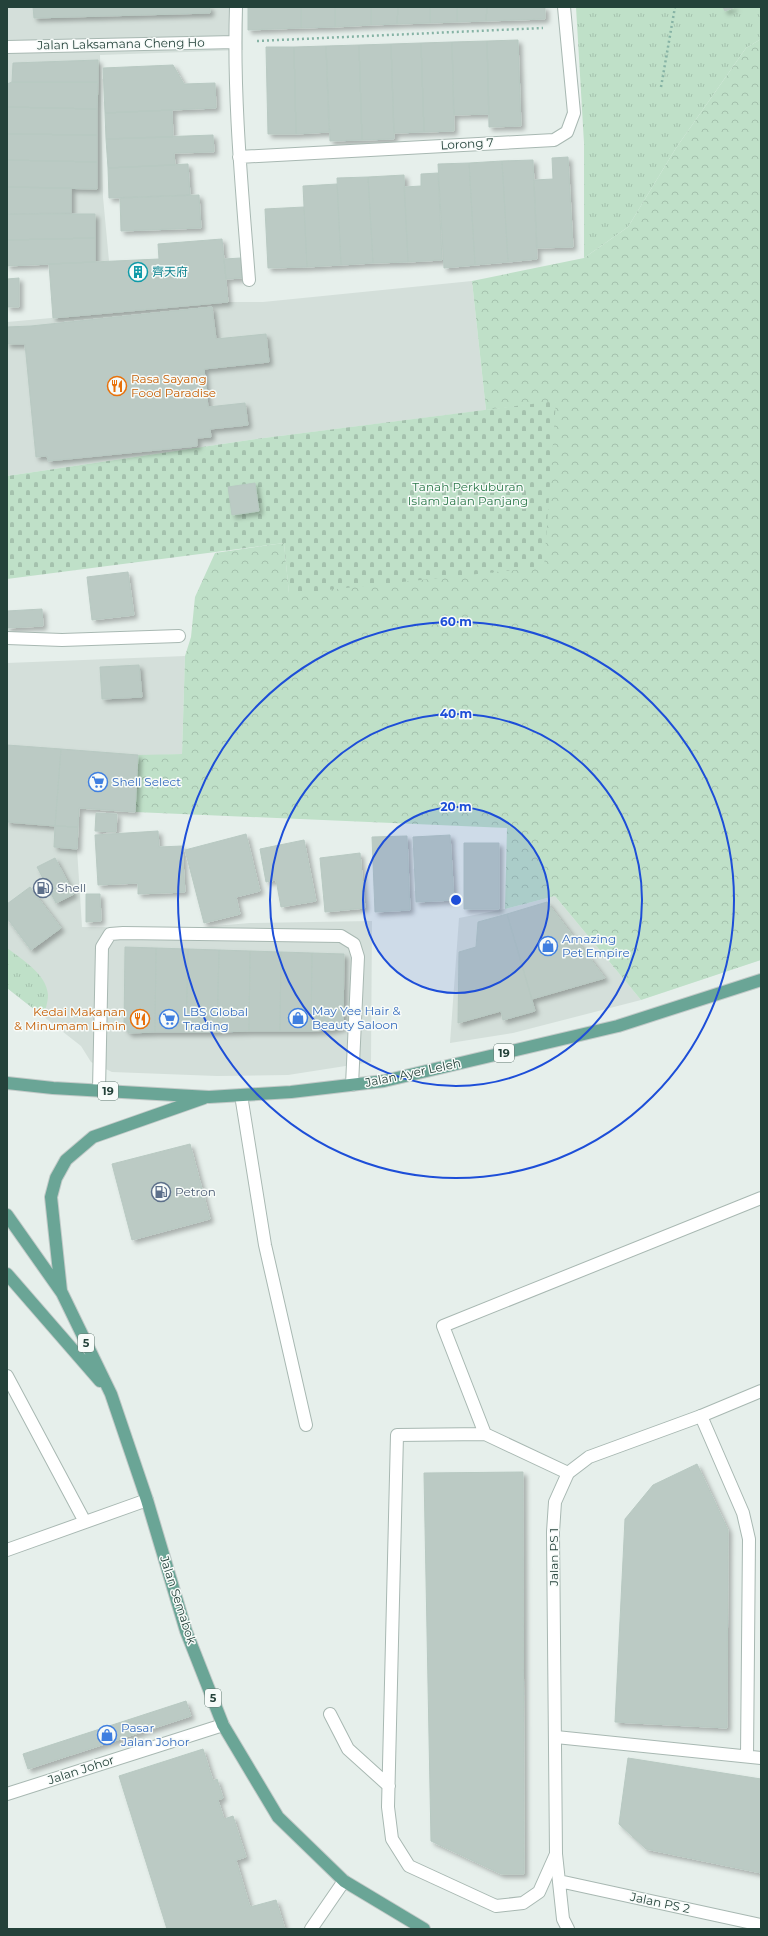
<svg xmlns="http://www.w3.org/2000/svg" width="768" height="1936" font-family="Montserrat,'Noto Sans SC',sans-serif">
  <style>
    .built { fill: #d4dfda }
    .grass { fill: url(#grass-tufts) }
    .forest { fill: url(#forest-crowns) }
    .cemetery { fill: url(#cemetery-stones) }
    .building { fill: #bbcac4; stroke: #b8c9c2; filter: url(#shadow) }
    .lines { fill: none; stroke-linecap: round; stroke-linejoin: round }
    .lane-casing { stroke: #a8b8b2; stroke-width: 14 }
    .street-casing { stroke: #a8b8b2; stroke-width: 14 }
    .primary-casing { stroke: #c2cac8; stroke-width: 14 }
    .path { stroke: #86b3a5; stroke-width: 2.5; stroke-dasharray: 2 3; stroke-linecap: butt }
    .lane { stroke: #fff; stroke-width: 12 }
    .street { stroke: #fff; stroke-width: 12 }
    .primary { stroke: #6aa596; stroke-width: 12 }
    .ring { fill: none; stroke: #1d4ed8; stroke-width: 2 }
    .labels { text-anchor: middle; stroke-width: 3; stroke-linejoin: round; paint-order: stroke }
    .shield { fill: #f7fbf9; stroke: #637a73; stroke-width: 1 }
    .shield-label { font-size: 11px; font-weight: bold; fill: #24423a }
    .street-label { font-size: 12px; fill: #24423a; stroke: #f7fbf9 }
    .culture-label { font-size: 12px; fill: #0d838f; stroke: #f7fbf9; text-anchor: start }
    .food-label { font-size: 12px; fill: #c56008; stroke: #f7fbf9; text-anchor: start }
    .park-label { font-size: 12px; fill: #2d7a4b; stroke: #f7fbf9 }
    .shop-label { font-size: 12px; fill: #366cbe; stroke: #f7fbf9; text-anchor: start }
    .service-label { font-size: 12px; fill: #4e5e75; stroke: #f7fbf9; text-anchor: start }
    .centre { fill: #1d4ed8; stroke: #f7fbf9; stroke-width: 2 }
    .ring-label { font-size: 12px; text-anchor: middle; font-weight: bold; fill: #1d4ed8; stroke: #f7fbf9; stroke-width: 3; stroke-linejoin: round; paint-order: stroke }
  </style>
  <defs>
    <pattern id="grass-tufts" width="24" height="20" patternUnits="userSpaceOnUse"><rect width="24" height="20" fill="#bfe0c8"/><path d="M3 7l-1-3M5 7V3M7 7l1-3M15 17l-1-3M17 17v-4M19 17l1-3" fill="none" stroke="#a4c1ad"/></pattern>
    <pattern id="forest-crowns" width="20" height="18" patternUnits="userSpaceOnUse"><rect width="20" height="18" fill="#bfe0c8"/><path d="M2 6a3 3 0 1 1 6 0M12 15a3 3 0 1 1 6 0" fill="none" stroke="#a4c1ad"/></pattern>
    <pattern id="cemetery-stones" width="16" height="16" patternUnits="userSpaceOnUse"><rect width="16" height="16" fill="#bfe0c8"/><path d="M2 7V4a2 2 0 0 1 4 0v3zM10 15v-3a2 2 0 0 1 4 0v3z" fill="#a4c1ad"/></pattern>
    <filter id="shadow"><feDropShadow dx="3.5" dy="3.5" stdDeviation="2" flood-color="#0004"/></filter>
  </defs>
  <rect width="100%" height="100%" fill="#e6efeb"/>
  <path class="built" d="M 7,7 L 243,7 L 243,50 L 100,55 L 103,197 L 109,261 L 7,266 Z
    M 472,281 L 486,410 L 256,439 L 7,476 L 7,322 L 228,302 L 263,302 Z
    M 185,656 L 182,754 L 139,756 L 135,812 L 79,808 L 77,849 L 82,927 L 191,928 L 250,923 L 372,921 L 371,1062 L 288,1075 L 217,1076 L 112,1072 L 91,1062 L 81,1046 L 7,988 L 7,663 Z
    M 555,896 L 641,1000 L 513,1033 L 450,1043 L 459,918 L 505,909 Z"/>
  <path class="grass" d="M 576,7 L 761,7 L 761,39 L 746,48 L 676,148 L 628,227 L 584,258 L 584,143 Z
    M 7,948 C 21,959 47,974 48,995 C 48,1002 45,1010 44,1017 L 7,988 Z"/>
  <path class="forest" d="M 761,39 L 761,960 L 641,1000 L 555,896 L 505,909 L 507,828 L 135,812 L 138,755 L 182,754 L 185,656 L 191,637 L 195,597 L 215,553 L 284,543 L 289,593 L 556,402 L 486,410 L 472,281 L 584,258 L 628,227 L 676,148 L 746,48 Z"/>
  <path class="cemetery" d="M 556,401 L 544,567 L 289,594 L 284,543 L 7,579 L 7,476 L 256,439 Z"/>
  <path class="building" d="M 33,7 L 210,7 L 210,13 L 34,18 Z
    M 248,7 L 301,7 L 301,28 L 248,30 Z
    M 301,7 L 335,7 L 335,27 L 301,28 Z
    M 335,7 L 371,7 L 371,25 L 335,27 Z
    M 371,7 L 398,7 L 397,24 L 371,25 Z
    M 398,7 L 430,7 L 430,23 L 397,24 Z
    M 430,7 L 457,7 L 457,22 L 430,23 Z
    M 457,7 L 487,7 L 486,21 L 457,22 Z
    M 487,7 L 545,7 L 545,19 L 486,21 Z
    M 723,7 L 735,7 L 725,11 Z
    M 518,40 L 521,126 L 489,127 L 487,41 Z
    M 487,41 L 489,114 L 454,115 L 452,42 Z
    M 452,42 L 454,131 L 424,132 L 421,43 Z
    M 421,43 L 424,132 L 394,133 L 391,44 Z
    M 391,44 L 394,139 L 362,140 L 359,45 Z
    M 359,45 L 362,140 L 330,141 L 326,46 Z
    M 326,46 L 329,132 L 296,134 L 294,47 Z
    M 266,47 L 294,47 L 296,134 L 268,134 Z
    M 98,60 L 98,82 L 12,82 L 13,63 Z
    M 173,65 L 184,84 L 215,83 L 216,108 L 105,113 L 103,68 Z
    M 12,82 L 98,82 L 97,109 L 7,107 L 7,84 Z
    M 7,107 L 97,109 L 97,135 L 7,134 Z
    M 172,110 L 173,137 L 106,139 L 105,113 Z
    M 7,134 L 97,135 L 97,162 L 7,160 Z
    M 213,135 L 214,152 L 174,153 L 175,165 L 108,168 L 106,139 Z
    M 568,157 L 573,247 L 537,248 L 534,180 L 553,179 L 552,158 Z
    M 7,160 L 97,162 L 97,189 L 7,187 Z
    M 533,160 L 537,259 L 508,262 L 502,161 Z
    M 502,161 L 508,262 L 475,265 L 469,163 Z
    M 469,163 L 475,265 L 444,268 L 438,164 Z
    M 188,164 L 190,195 L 109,198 L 108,168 Z
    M 438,173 L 442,260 L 408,262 L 404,187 L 421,186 L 421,174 Z
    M 404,175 L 408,262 L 373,263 L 368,177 Z
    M 368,177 L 373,263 L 341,265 L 337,178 Z
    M 337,184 L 341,265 L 307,267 L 303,186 Z
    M 7,187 L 71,188 L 71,213 L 7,214 Z
    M 199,195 L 201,228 L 121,231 L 120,198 Z
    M 304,207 L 307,267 L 268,268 L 265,209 Z
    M 7,214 L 95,214 L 95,238 L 7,240 Z
    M 95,238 L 95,262 L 7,266 L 7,240 Z
    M 222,239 L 228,302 L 53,318 L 49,264 L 159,259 L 158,244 Z
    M 241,258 L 242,278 L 226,279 L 224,259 Z
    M 19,278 L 19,307 L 7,307 L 7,279 Z
    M 212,307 L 216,339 L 266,334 L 269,362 L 204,369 L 208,407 L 245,403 L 248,425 L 210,429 L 211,437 L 197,438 L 197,446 L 48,461 L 47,456 L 36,457 L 25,344 L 7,344 L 7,327 L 31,326 Z
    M 255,483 L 259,511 L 232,515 L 228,487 Z
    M 128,572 L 134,615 L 92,620 L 87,577 Z
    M 42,609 L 43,626 L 7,628 L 7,611 Z
    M 139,665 L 142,697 L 102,699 L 100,667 Z
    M 7,745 L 61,749 L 55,826 L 7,822 Z
    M 61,749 L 138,755 L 135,812 L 79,808 L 78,827 L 55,826 Z
    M 96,813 L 117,814 L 116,832 L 95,831 Z
    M 55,826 L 78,827 L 77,849 L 54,847 Z
    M 158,831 L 159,847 L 182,846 L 185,892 L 138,894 L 138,883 L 98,885 L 95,835 Z
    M 246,834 L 260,891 L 236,897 L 240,914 L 204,923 L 185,850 Z
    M 450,835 L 454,900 L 416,902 L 413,837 Z
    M 407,836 L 410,910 L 375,912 L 372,837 Z
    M 304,840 L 316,901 L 281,907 L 276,880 L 266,882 L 260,849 Z
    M 464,843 L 499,843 L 499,909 L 464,909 Z
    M 360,853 L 365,908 L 325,912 L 320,858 Z
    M 55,858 L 74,894 L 56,903 L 37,867 Z
    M 30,887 L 61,928 L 31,950 L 7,918 L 7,904 Z
    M 86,894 L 100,894 L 101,921 L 86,922 Z
    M 547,902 L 605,978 L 532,999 L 507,914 Z
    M 507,914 L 535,1011 L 503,1020 L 501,1011 L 458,1023 L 459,952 L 476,947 L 478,922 Z
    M 125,947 L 156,948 L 155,1032 L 129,1033 L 124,1027 Z
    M 156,948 L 188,949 L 186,1032 L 155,1032 Z
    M 188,949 L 219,950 L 217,1032 L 186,1032 Z
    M 219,950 L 250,951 L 249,1031 L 217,1032 Z
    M 250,951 L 281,952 L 280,1031 L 249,1031 Z
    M 281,952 L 312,953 L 311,1031 L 280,1031 Z
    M 312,953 L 344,954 L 343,1027 L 331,1030 L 311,1031 Z
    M 190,1144 L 210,1219 L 132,1240 L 112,1164 Z
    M 697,1464 L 728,1530 L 727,1728 L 615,1722 L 625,1519 L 653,1485 Z
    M 523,1472 L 524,1874 L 501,1874 L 431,1841 L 424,1473 Z
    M 186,1701 L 191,1716 L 28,1769 L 23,1754 Z
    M 203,1749 L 213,1781 L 217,1779 L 223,1798 L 218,1800 L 224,1819 L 233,1816 L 246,1857 L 236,1860 L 250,1907 L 276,1900 L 285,1929 L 167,1929 L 119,1776 Z
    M 628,1758 L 761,1779 L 761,1873 L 646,1849 L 619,1824 Z"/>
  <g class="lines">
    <g class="lane-casing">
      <path id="lane" d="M 7,638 L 62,640 L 179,636
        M 99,1090 L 102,947 L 110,934 L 123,933 L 341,936 L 354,944 L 358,957 L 352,1085
        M 241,1095 L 265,1245 L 306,1425
        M 7,1376 L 85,1522
        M 701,1416 L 743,1513 L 749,1539 L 747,1756
        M 485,1434 L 443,1326 L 761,1198
        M 7,1550 L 147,1500
        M 330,1714 L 348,1749 L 389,1786
        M 556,1737 L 761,1758
        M 556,1854 L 539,1892 L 523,1903 L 496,1906 L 409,1866 L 392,1839 L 388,1807 L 397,1435 L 485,1434 L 568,1473
        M 311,1929 L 344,1881"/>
    </g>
    <g class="street-casing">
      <path id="street" d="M 236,7 C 233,98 242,189 249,280
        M 7,47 L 235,42
        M 239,157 L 554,140 L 567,132 L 574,113 L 564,7
        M 7,1794 L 223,1725
        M 559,1881 L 761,1925
        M 568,1929 L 563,1919 L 556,1854 L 553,1532 L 555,1502 L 568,1473 L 589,1457 L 701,1416 L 761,1391"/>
    </g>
    <g class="primary-casing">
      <path id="primary" d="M 7,1083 L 53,1088 L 209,1097 L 291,1092 L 384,1081 L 618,1026 L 761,980
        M 7,1215 L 62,1293 L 111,1394 L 147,1500 L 186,1631 L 223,1725 L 278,1817 L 344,1881 L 424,1929
        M 7,1274 L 100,1381
        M 61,1291 L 51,1197 L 56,1178 L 66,1160 L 93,1137 L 204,1098"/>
    </g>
    <path class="path" d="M 257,41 L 543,28
      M 661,87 L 675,7"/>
    <use href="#lane" class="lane"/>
    <use href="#street" class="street"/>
    <use href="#primary" class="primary"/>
  </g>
  <circle cx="456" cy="900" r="93" fill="#1d4ed8" fill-opacity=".12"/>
  <g class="ring">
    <circle cx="456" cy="900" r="93"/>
    <circle cx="456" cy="900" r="186"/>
    <circle cx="456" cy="900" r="278"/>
  </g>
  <defs>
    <g id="building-ring" transform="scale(1)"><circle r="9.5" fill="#f7fbf9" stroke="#0f9aa8" stroke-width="1.5"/><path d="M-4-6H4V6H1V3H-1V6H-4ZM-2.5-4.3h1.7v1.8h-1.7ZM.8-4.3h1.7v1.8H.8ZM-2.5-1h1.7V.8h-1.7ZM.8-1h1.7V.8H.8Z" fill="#0f9aa8"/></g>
    <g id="restaurant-ring" transform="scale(1)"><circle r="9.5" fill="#f7fbf9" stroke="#e8710a" stroke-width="1.5"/><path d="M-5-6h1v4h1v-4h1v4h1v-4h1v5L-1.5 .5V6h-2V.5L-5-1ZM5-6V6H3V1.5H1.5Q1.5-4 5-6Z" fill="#e8710a"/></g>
    <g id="supermarket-ring" transform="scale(1)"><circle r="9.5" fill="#f7fbf9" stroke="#3f7fe0" stroke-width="1.5"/><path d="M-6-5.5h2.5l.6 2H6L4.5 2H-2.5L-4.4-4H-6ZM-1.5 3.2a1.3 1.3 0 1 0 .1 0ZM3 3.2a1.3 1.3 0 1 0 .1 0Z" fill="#3f7fe0"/></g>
    <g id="fuel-ring" transform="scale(1)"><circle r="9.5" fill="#f7fbf9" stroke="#5c6f8a" stroke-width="1.5"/><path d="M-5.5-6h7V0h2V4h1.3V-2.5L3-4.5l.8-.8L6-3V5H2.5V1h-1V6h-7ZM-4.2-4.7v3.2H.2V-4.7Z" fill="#5c6f8a"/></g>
    <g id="shop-ring" transform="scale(1)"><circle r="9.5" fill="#f7fbf9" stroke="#3f7fe0" stroke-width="1.5"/><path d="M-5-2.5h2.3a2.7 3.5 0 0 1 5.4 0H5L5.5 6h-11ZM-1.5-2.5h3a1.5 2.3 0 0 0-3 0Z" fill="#3f7fe0"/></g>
  </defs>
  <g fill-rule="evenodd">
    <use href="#building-ring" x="138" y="272"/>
    <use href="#restaurant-ring" x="117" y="386"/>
    <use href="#supermarket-ring" x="98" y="782"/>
    <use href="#fuel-ring" x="43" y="888"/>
    <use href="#shop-ring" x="548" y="946"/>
    <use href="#shop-ring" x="298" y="1018"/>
    <use href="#restaurant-ring" x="140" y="1019"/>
    <use href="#supermarket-ring" x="169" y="1019"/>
    <use href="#fuel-ring" x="161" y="1192"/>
    <use href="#shop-ring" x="107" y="1735"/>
  </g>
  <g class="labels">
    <g class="shield">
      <rect x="494" y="1044" width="20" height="18" rx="3"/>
      <rect x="98" y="1082" width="20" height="18" rx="3"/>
      <rect x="78" y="1334" width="16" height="18" rx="3"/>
      <rect x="205" y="1689" width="16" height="18" rx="3"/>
    </g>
    <g class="shield-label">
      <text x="504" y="1057">19</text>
      <text x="108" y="1095">19</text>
      <text x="86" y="1347">5</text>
      <text x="213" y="1702">5</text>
    </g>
    <g class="street-label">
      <text transform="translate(121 44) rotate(-1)" y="4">Jalan Laksamana Cheng Ho</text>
      <text transform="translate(467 144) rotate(-3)" y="4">Lorong 7</text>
      <text transform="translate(413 1073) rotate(-12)" y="4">Jalan Ayer Leleh</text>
      <text transform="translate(554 1557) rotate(-90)" y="4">Jalan PS 1</text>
      <text transform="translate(178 1600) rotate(72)" y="4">Jalan Semabok</text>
      <text transform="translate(81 1770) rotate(-18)" y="4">Jalan Johor</text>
      <text transform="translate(660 1903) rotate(12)" y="4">Jalan PS 2</text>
    </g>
    <g class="culture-label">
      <text x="152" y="276">齊天府</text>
    </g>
    <g class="food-label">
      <text x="131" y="383">Rasa Sayang<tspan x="131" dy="14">Food Paradise</tspan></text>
      <text x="126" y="1016" text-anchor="end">Kedai Makanan<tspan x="126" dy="14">&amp; Minumam Limin</tspan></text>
    </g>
    <g class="park-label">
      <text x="468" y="491">Tanah Perkuburan<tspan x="468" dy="14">Islam Jalan Panjang</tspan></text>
    </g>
    <g class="shop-label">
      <text x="112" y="786">Shell Select</text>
      <text x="562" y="943">Amazing<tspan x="562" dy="14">Pet Empire</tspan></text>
      <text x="312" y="1015">May Yee Hair &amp;<tspan x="312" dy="14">Beauty Saloon</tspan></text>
      <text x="183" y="1016">LBS Global<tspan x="183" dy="14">Trading</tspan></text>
      <text x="121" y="1732">Pasar<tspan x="121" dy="14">Jalan Johor</tspan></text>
    </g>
    <g class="service-label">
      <text x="57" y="892">Shell</text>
      <text x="175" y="1196">Petron</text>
    </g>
  </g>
  <circle cx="456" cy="900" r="6" class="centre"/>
  <g class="ring-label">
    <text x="456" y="626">60 m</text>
    <text x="456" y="718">40 m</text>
    <text x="456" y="811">20 m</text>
  </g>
  <rect width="768" height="1936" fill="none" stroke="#24423a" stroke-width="16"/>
</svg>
